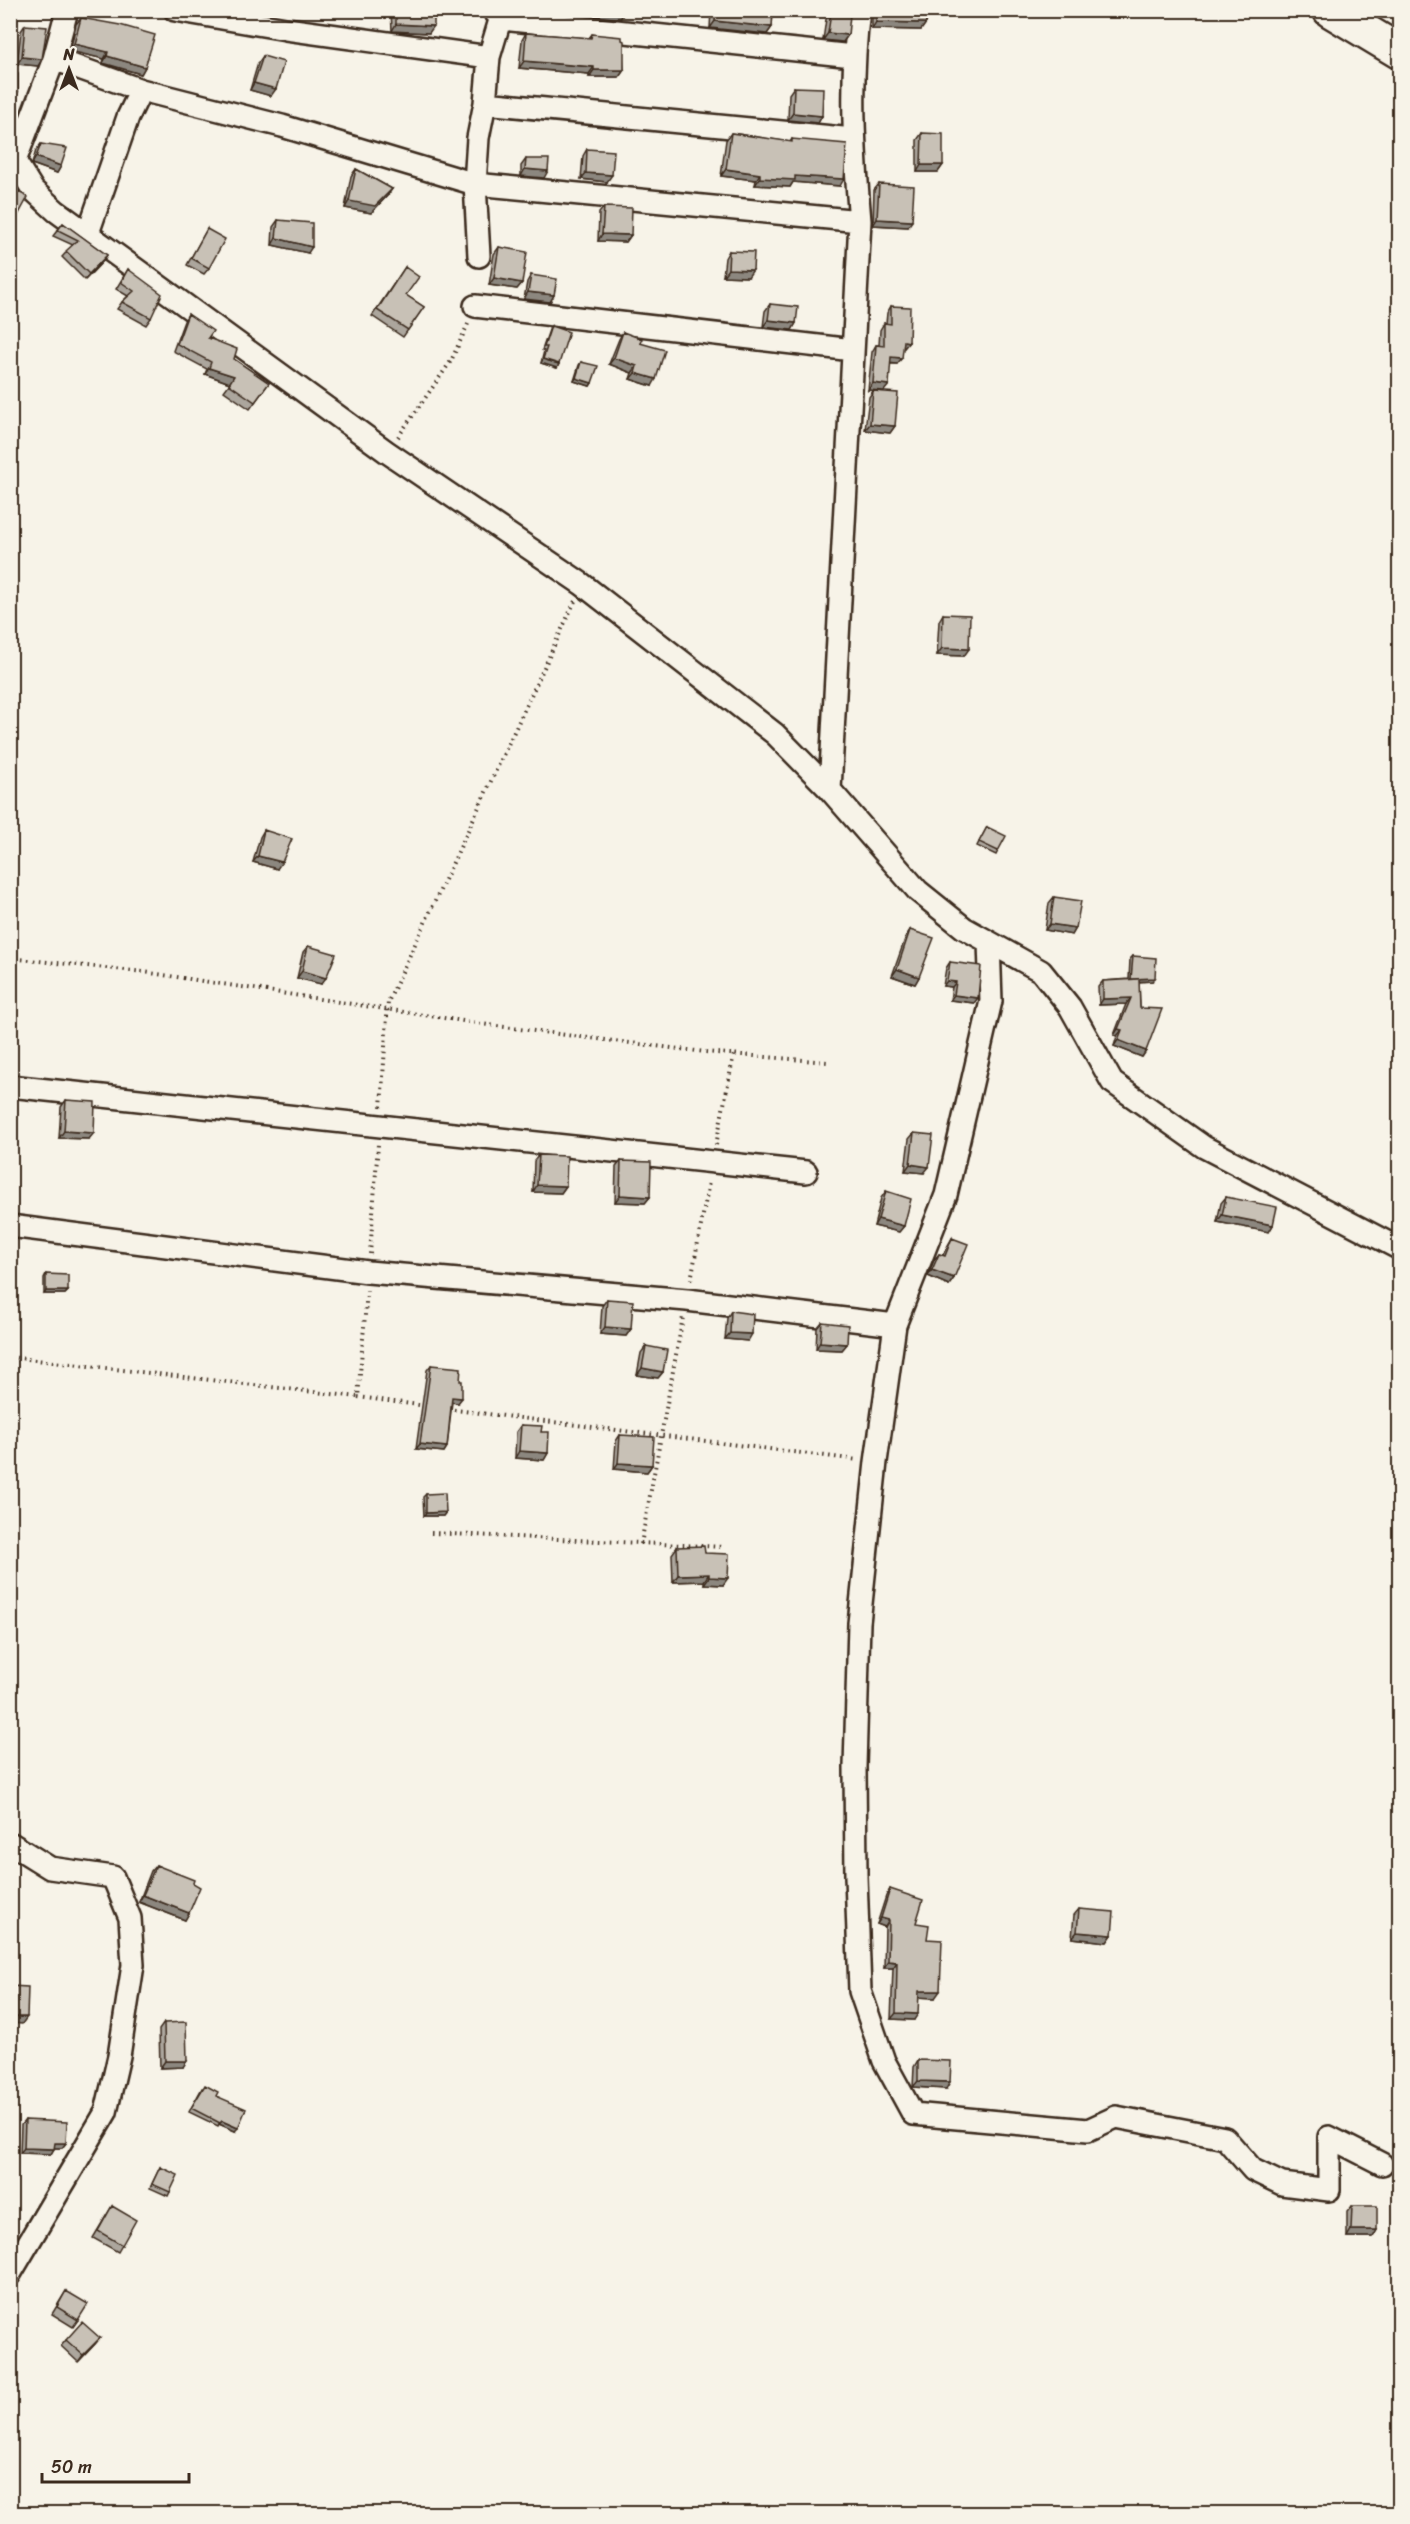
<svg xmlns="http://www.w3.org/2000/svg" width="1410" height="2524" font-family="Sriracha,sans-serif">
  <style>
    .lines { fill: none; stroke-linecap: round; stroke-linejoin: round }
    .street-casing { stroke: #3b2a1e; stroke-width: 26 }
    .primary-casing { stroke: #3b2a1e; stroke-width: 38 }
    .path { stroke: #3b2a1e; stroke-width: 4; stroke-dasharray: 1.5 4.5; stroke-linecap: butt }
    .street { stroke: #f7f3e8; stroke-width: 21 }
    .primary { stroke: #f7f3e8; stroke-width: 33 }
    .wall { fill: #aca69d; stroke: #3b2a1e; stroke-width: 1.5 }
    .shaded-wall { fill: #8c877f; stroke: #3b2a1e; stroke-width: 1.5 }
    .building { fill: #c8c1b6; stroke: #3b2a1e; stroke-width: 1.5 }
  </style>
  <rect width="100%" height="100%" fill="#f7f3e8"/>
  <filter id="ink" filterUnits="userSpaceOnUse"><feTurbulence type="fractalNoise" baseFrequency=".0167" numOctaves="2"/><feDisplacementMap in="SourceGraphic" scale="12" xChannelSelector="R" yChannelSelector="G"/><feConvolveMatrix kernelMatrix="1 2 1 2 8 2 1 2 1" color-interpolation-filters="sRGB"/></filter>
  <g filter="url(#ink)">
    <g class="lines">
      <g class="street-casing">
        <path id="street" d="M 175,10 L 286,29 L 489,57
          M 493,10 L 502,19 L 853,56
          M 54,59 L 141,90 L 282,126 L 475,184 L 860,221 C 854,150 850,81 859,10
          M 485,103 L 853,139
          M 10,160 L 15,161 L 33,190 L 56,211 L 387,452 L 582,584 L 775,734 L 830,790 L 918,891 L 964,928 L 1041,971 L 1070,1007 L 1112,1082 L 1204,1147 L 1400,1249
          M 15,161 L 54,59 L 67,10
          M 88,233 L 128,117 L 141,90
          M 479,256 L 475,184 L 478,138 L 485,103 L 489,57 L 503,10
          M 475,306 L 853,350
          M 830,790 L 860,221
          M 989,942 L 991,1001 L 946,1195 L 895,1325 L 876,1462 L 859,1623 L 855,1767 L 856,1876 L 860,1991 L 884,2061 L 913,2114 L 1088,2130 L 1116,2117 L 1225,2138 L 1253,2170 L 1282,2184 L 1329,2190 L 1329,2137 L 1382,2164
          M 10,1086 L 806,1172
          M 10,1226 L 368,1272 L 687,1300 L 895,1325
          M 10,1843 L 50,1868 L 113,1877 L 130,1918 L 133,1965 L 119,2056 L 106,2112 L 10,2274"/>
      </g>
      <g class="primary-casing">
        <path id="primary" d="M 1330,10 L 1400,52"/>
      </g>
      <path class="path" d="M 398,437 L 451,361 L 468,324
        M 10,958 L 144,972 L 489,1025 L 581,1037 L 705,1052 L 828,1062
        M 381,1107 L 388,1002 L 575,601
        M 716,1145 L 734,1054
        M 370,1254 L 378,1144
        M 691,1280 L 709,1182
        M 10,1357 L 358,1397 L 367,1291
        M 358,1397 L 426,1406
        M 448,1409 L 858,1460
        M 431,1533 L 724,1547
        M 641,1544 L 683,1317"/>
      <use href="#street" class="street"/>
      <use href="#primary" class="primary"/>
    </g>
    <path class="wall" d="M 391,10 L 434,10 L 429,33 L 392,31 Z
      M 711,10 L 773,10 L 772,27 L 767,34 L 710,28 Z
      M 872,10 L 926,10 L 926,23 L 921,30 L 872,29 Z
      M 831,13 L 848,35 L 843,42 L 823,40 L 826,19 Z
      M 81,18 L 145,67 L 141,74 L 103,63 L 104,59 L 70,51 L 76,24 Z
      M 25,25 L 38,66 L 17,64 L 21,31 Z
      M 526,33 L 589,38 L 592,34 L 622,40 L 624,70 L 619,77 L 589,77 L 589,74 L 519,68 L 522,40 Z
      M 263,56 L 271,96 L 250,90 L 258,63 Z
      M 794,87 L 822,116 L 818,123 L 788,120 L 789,94 Z
      M 731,133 L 790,142 L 792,139 L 840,186 L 793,182 L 790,187 L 755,185 L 756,180 L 721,176 L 726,140 Z
      M 922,133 L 943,165 L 938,172 L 917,172 L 917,140 Z
      M 41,144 L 61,166 L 57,173 L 32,164 L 36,150 Z
      M 587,149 L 607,182 L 581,179 L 583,156 Z
      M 526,159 L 544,178 L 521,176 L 521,166 Z
      M 356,169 L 392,189 L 387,196 L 371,213 L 345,208 L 351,176 Z
      M 879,184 L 908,227 L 873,225 L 874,190 Z
      M 13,189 L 15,221 L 11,227 L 10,192 Z
      M 604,207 L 631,235 L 626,242 L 598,241 L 599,213 Z
      M 278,220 L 308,253 L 272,245 L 273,227 Z
      M 63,223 L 107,255 L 103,261 L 85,280 L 62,257 L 73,245 L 53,236 Z
      M 207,229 L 209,268 L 204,274 L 187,265 Z
      M 499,247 L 522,283 L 517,289 L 489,285 L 494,254 Z
      M 729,251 L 748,277 L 723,276 L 725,258 Z
      M 405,267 L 406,295 L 424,307 L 403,337 L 372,316 Z
      M 128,269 L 151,318 L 146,325 L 117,309 L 122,302 L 128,296 L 116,289 Z
      M 531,275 L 554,295 L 550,302 L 524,299 L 527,282 Z
      M 770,304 L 796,323 L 792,330 L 763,327 L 765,311 Z
      M 891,306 L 909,342 L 904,348 L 903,348 L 897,364 L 891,364 L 868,390 L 872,352 L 876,345 L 879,345 L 880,330 L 884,323 L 886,323 L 887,313 Z
      M 188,314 L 208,338 L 234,359 L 269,383 L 250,409 L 224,391 L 230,383 L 205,374 L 207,369 L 173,351 L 184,321 Z
      M 551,326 L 559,364 L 557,368 L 541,363 L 544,351 L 542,350 L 549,330 Z
      M 623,332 L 640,343 L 652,386 L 630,379 L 632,373 L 609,364 L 619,339 Z
      M 581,362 L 592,383 L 590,386 L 574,381 L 579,365 Z
      M 873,391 L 895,426 L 890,433 L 865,430 L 869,397 Z
      M 943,614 L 964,656 L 937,655 L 939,621 Z
      M 987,827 L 998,851 L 996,855 L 977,846 Z
      M 264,830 L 277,869 L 253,862 L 260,837 Z
      M 1054,897 L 1076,928 L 1072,935 L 1045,930 L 1049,903 Z
      M 910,930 L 919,977 L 915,984 L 892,976 L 906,936 Z
      M 308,946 L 321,984 L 297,978 L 303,952 Z
      M 1133,956 L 1152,981 L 1139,982 L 1140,1008 L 1146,1051 L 1142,1057 L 1114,1046 L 1117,1036 L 1114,1035 L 1126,1004 L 1099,1005 L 1098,987 L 1103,981 L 1129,979 L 1130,959 Z
      M 950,962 L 974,1003 L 950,1000 L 952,987 L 943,986 L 946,968 Z
      M 66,1100 L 89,1139 L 59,1138 L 61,1107 Z
      M 914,1133 L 924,1173 L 905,1171 L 909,1139 Z
      M 539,1155 L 566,1186 L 561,1193 L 533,1192 L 534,1161 Z
      M 621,1161 L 650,1197 L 645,1203 L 615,1202 L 616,1167 Z
      M 886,1191 L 904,1226 L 899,1232 L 874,1226 L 881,1198 Z
      M 1226,1197 L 1273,1225 L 1269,1232 L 1217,1222 L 1221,1203 Z
      M 952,1238 L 954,1278 L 949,1285 L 928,1276 L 934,1260 L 939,1254 L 943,1255 L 948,1245 Z
      M 46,1274 L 68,1291 L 65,1294 L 44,1294 L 44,1278 Z
      M 607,1299 L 631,1329 L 626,1336 L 600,1334 L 602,1306 Z
      M 731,1311 L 748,1341 L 725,1339 L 727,1318 Z
      M 822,1322 L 847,1344 L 842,1350 L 816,1349 L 817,1328 Z
      M 646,1346 L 663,1372 L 658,1378 L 637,1375 L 641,1353 Z
      M 431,1365 L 458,1403 L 452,1402 L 447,1447 L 444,1452 L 416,1449 L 427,1370 Z
      M 521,1425 L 548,1453 L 544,1460 L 515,1458 L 516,1432 Z
      M 620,1435 L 652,1465 L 647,1472 L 614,1469 L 616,1441 Z
      M 426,1494 L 446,1512 L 443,1516 L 424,1516 L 423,1497 Z
      M 677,1547 L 705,1553 L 723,1585 L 704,1584 L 704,1581 L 673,1582 L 672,1554 Z
      M 156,1865 L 193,1883 L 189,1913 L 185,1920 L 139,1902 L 151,1871 Z
      M 890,1889 L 916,1923 L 927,1939 L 935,1998 L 919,1997 L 914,2020 L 891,2019 L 893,1968 L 884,1968 L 885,1927 L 877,1924 L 886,1896 Z
      M 1079,1909 L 1112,1935 L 1107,1942 L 1072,1938 L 1074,1915 Z
      M 164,2023 L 183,2067 L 160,2068 L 159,2030 Z
      M 918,2060 L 946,2089 L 913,2087 L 914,2067 Z
      M 202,2088 L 216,2096 L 235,2131 L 219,2124 L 218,2126 L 189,2112 Z
      M 25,2120 L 66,2143 L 62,2148 L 54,2148 L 51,2154 L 20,2153 L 21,2125 Z
      M 160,2167 L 170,2192 L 168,2196 L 150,2188 Z
      M 112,2206 L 122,2245 L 118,2252 L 93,2238 Z
      M 1352,2206 L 1377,2230 L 1373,2237 L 1347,2237 L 1347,2212 Z
      M 66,2291 L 78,2320 L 73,2327 L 52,2314 Z
      M 100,2338 L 95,2344 L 78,2362 L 61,2346 L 66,2340 Z"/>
    <path class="shaded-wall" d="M 594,10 L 611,10 L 625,12 L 620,19 L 590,15 Z
      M 715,21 L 772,27 L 767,34 L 710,28 Z
      M 876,22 L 926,23 L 921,30 L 872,29 Z
      M 396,24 L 434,26 L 429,33 L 392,31 Z
      M 828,33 L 848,35 L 843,42 L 823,40 Z
      M 74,44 L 108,52 L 104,59 L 70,51 Z
      M 107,56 L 145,67 L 141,74 L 103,63 Z
      M 22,57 L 42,59 L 38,66 L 17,64 Z
      M 524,61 L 594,67 L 589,74 L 519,68 Z
      M 594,70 L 624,70 L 619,77 L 589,77 Z
      M 254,83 L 276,89 L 271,96 L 250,90 Z
      M 10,91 L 18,92 L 13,98 L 10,98 Z
      M 793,113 L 822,116 L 818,123 L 788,120 Z
      M 36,157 L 61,166 L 57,173 L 32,164 Z
      M 921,165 L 943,165 L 938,172 L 917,172 Z
      M 525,169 L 548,171 L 544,178 L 521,176 Z
      M 726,169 L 760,174 L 756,180 L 721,176 Z
      M 586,173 L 612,175 L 607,182 L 581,179 Z
      M 795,176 L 844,179 L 840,186 L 793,182 L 790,187 L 755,185 L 760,178 Z
      M 392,189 L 387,196 L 371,213 L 345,208 L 349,201 Z
      M 877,219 L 912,221 L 908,227 L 873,225 Z
      M 602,234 L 631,235 L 626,242 L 598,241 Z
      M 276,238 L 312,247 L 308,253 L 272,245 Z
      M 107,255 L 103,261 L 85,280 L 89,274 Z
      M 728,269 L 753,270 L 748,277 L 723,276 Z
      M 494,278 L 522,283 L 517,289 L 489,285 Z
      M 528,292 L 554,295 L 550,302 L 524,299 Z
      M 768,320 L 796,323 L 792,330 L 763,327 Z
      M 904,341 L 909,342 L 904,348 L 899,348 Z
      M 891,357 L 902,358 L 897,364 L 887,363 Z
      M 614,358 L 637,366 L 632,373 L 609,364 Z
      M 543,359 L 559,364 L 557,368 L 541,363 Z
      M 209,368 L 234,376 L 230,383 L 205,374 Z
      M 635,373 L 656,379 L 652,386 L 630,379 Z
      M 576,378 L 592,383 L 590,386 L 574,381 Z
      M 873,383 L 889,385 L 884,391 L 868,390 Z
      M 870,424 L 895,426 L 890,433 L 865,430 Z
      M 942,648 L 969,649 L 964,656 L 937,655 Z
      M 258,856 L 282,862 L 277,869 L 253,862 Z
      M 1050,924 L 1076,928 L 1072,935 L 1045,930 Z
      M 897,969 L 919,977 L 915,984 L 892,976 Z
      M 302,971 L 326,978 L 321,984 L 297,978 Z
      M 1155,978 L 1152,981 L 1128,982 L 1131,979 Z
      M 947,981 L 956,982 L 952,987 L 943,986 Z
      M 954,995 L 978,998 L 974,1003 L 950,1000 Z
      M 1131,998 L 1126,1004 L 1099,1005 L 1103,999 Z
      M 1118,1029 L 1122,1030 L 1117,1036 L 1114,1035 Z
      M 1118,1040 L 1146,1051 L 1142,1057 L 1114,1046 Z
      M 64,1131 L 94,1133 L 89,1139 L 59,1138 Z
      M 910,1164 L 929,1167 L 924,1173 L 905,1171 Z
      M 537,1185 L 566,1186 L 561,1193 L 533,1192 Z
      M 620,1195 L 650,1197 L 645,1203 L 615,1202 Z
      M 1222,1215 L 1273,1225 L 1269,1232 L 1217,1222 Z
      M 878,1219 L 904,1226 L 899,1232 L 874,1226 Z
      M 932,1270 L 954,1278 L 949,1285 L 928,1276 Z
      M 46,1291 L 68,1291 L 65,1294 L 44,1294 Z
      M 605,1327 L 631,1329 L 626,1336 L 600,1334 Z
      M 730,1333 L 752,1334 L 748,1341 L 725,1339 Z
      M 820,1342 L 847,1344 L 842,1350 L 816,1349 Z
      M 642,1368 L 663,1372 L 658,1378 L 637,1375 Z
      M 452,1397 L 462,1398 L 458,1403 L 449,1402 Z
      M 420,1444 L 447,1447 L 444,1452 L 416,1449 Z
      M 519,1451 L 548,1453 L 544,1460 L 515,1458 Z
      M 618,1463 L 652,1465 L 647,1472 L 614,1469 Z
      M 446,1512 L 443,1516 L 424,1516 L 426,1513 Z
      M 709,1574 L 704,1581 L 673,1582 L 678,1575 Z
      M 709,1577 L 728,1578 L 723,1585 L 704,1584 Z
      M 143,1895 L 189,1913 L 185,1920 L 139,1902 Z
      M 881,1918 L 889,1920 L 885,1927 L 877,1924 Z
      M 1077,1932 L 1112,1935 L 1107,1942 L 1072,1938 Z
      M 888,1961 L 897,1962 L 893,1968 L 884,1968 Z
      M 919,1991 L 940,1991 L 935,1998 L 914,1997 Z
      M 896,2013 L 918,2014 L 914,2020 L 891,2019 Z
      M 10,2017 L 27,2017 L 22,2024 L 10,2023 Z
      M 165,2061 L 187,2061 L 183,2067 L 160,2068 Z
      M 918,2081 L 950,2082 L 946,2089 L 913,2087 Z
      M 222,2121 L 238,2128 L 235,2131 L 219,2124 Z
      M 55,2143 L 66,2143 L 62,2148 L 51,2148 Z
      M 24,2148 L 54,2149 L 51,2154 L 20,2153 Z
      M 1351,2230 L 1377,2230 L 1373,2237 L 1347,2237 Z
      M 100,2338 L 95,2344 L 78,2362 L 83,2355 Z"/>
    <path class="building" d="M 396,10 L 434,10 L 434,26 L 396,24 Z
      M 716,10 L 773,10 L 772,27 L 715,21 Z
      M 876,10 L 926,10 L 926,23 L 876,22 Z
      M 831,13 L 850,15 L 848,35 L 828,33 Z
      M 81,18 L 120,25 L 155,35 L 145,67 L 107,56 L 108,52 L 74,44 Z
      M 25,25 L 47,27 L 42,59 L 22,57 Z
      M 526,33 L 591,38 L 592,34 L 622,37 L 622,40 L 624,41 L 624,70 L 594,70 L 594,67 L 524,61 Z
      M 263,56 L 284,62 L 276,89 L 254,83 Z
      M 10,72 L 18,73 L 18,92 L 10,91 Z
      M 794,87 L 823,88 L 822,116 L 793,113 Z
      M 731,133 L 792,142 L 792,139 L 847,144 L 844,179 L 795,176 L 795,180 L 760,178 L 760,174 L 726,169 Z
      M 922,133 L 943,134 L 943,165 L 921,165 Z
      M 41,144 L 67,148 L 61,166 L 36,157 Z
      M 587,149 L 614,151 L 612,175 L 586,173 Z
      M 526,159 L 549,159 L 548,171 L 525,169 Z
      M 356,169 L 392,189 L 375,206 L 349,201 Z
      M 879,184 L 914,186 L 912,221 L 877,219 Z
      M 13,189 L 28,197 L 15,221 L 10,218 L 10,193 Z
      M 604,207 L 632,208 L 631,235 L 602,234 Z
      M 278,220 L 312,223 L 312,247 L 276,238 Z
      M 63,223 L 107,255 L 89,274 L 66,251 L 78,240 L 58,230 Z
      M 207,229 L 225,239 L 209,268 L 191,258 Z
      M 499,247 L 527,252 L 522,283 L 494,278 Z
      M 729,251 L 754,252 L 753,270 L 728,269 Z
      M 405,267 L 419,277 L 406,295 L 424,307 L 408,330 L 377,310 Z
      M 128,269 L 162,294 L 151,318 L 122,302 L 134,291 L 121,282 Z
      M 531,275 L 557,279 L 554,295 L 528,292 Z
      M 770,304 L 798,307 L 796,323 L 768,320 Z
      M 891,306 L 910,307 L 909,342 L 904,341 L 902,358 L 891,357 L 889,385 L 873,383 L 876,345 L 884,346 L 884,323 L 891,324 Z
      M 188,314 L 213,331 L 208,338 L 237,349 L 234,359 L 269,383 L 255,402 L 229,384 L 234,376 L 209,368 L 211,362 L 177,344 Z
      M 551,326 L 569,332 L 559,364 L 543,359 L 547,347 L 544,347 Z
      M 623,332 L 642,339 L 640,343 L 665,350 L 656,379 L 635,373 L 637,366 L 614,358 Z
      M 581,362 L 598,366 L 592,383 L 576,378 Z
      M 873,391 L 898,393 L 895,426 L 870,424 Z
      M 943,614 L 970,615 L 969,649 L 942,648 Z
      M 987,827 L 1006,836 L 998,851 L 979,842 Z
      M 264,830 L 292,839 L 282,862 L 258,856 Z
      M 1054,897 L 1081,901 L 1076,928 L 1050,924 Z
      M 910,930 L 934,938 L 919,977 L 897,969 Z
      M 308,946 L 336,954 L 326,978 L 302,971 Z
      M 1133,956 L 1156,958 L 1155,978 L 1131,979 Z
      M 950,962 L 981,966 L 978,998 L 954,995 L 956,982 L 947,981 Z
      M 1139,979 L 1140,1008 L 1162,1009 L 1146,1051 L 1118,1040 L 1122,1030 L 1118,1029 L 1131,998 L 1103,999 L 1103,981 Z
      M 66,1100 L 95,1102 L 94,1133 L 64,1131 Z
      M 914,1133 L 933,1135 L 929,1167 L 910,1164 Z
      M 539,1155 L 567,1156 L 566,1186 L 537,1185 Z
      M 621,1161 L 651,1162 L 650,1197 L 620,1195 Z
      M 886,1191 L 911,1199 L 904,1226 L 878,1219 Z
      M 1226,1197 L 1277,1207 L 1273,1225 L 1222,1215 Z
      M 952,1238 L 968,1244 L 954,1278 L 932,1270 L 939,1254 L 945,1256 Z
      M 46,1274 L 68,1275 L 68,1291 L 46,1291 Z
      M 607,1299 L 633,1301 L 631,1329 L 605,1327 Z
      M 731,1311 L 753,1314 L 752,1334 L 730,1333 Z
      M 822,1322 L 848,1325 L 847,1344 L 820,1342 Z
      M 646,1346 L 667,1350 L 663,1372 L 642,1368 Z
      M 431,1365 L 461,1368 L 460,1381 L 462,1381 L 462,1398 L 452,1397 L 447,1447 L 420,1444 Z
      M 521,1425 L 542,1426 L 541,1432 L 549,1432 L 548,1453 L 519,1451 Z
      M 620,1435 L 654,1437 L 652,1465 L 618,1463 Z
      M 445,1493 L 446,1512 L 426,1513 L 426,1494 Z
      M 704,1546 L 705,1553 L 729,1554 L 728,1578 L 709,1577 L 709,1574 L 678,1575 L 677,1547 Z
      M 156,1865 L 194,1880 L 193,1883 L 200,1887 L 189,1913 L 143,1895 Z
      M 890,1889 L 923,1900 L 916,1923 L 929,1925 L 927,1939 L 942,1940 L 940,1991 L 919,1991 L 918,2014 L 896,2013 L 897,1962 L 888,1961 L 889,1920 L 881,1918 Z
      M 1079,1909 L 1114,1912 L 1112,1935 L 1077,1932 Z
      M 10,1986 L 28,1987 L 27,2017 L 10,2017 Z
      M 186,2022 L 187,2061 L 165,2061 L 164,2023 Z
      M 918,2060 L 951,2061 L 950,2082 L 918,2081 Z
      M 205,2085 L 218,2092 L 216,2096 L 246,2109 L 238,2128 L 222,2121 L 220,2123 L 191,2108 Z
      M 25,2120 L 67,2122 L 66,2143 L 55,2143 L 54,2149 L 24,2148 Z
      M 160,2167 L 178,2175 L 170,2192 L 152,2184 Z
      M 112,2206 L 136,2220 L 122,2245 L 98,2231 Z
      M 1352,2206 L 1377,2206 L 1377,2230 L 1351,2230 Z
      M 66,2291 L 88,2304 L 78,2320 L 57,2307 Z
      M 82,2322 L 100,2338 L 83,2355 L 66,2340 Z"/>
  </g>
  <rect width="1410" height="2524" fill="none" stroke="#f7f3e8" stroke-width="36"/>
  <rect x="18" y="18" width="1374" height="2488" fill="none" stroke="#3b2a1e" stroke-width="2" filter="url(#ink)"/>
  <g transform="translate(69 69)" stroke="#f7f3e8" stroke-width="4.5" paint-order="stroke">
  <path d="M0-4.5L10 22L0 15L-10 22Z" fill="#3b2a1e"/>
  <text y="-9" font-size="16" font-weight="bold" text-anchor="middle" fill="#3b2a1e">N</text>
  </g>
  <path d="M42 2473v9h147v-9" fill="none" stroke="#3b2a1e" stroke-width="3"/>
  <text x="51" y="2473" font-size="18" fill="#3b2a1e" stroke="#f7f3e8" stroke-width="4.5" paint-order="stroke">50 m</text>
</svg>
